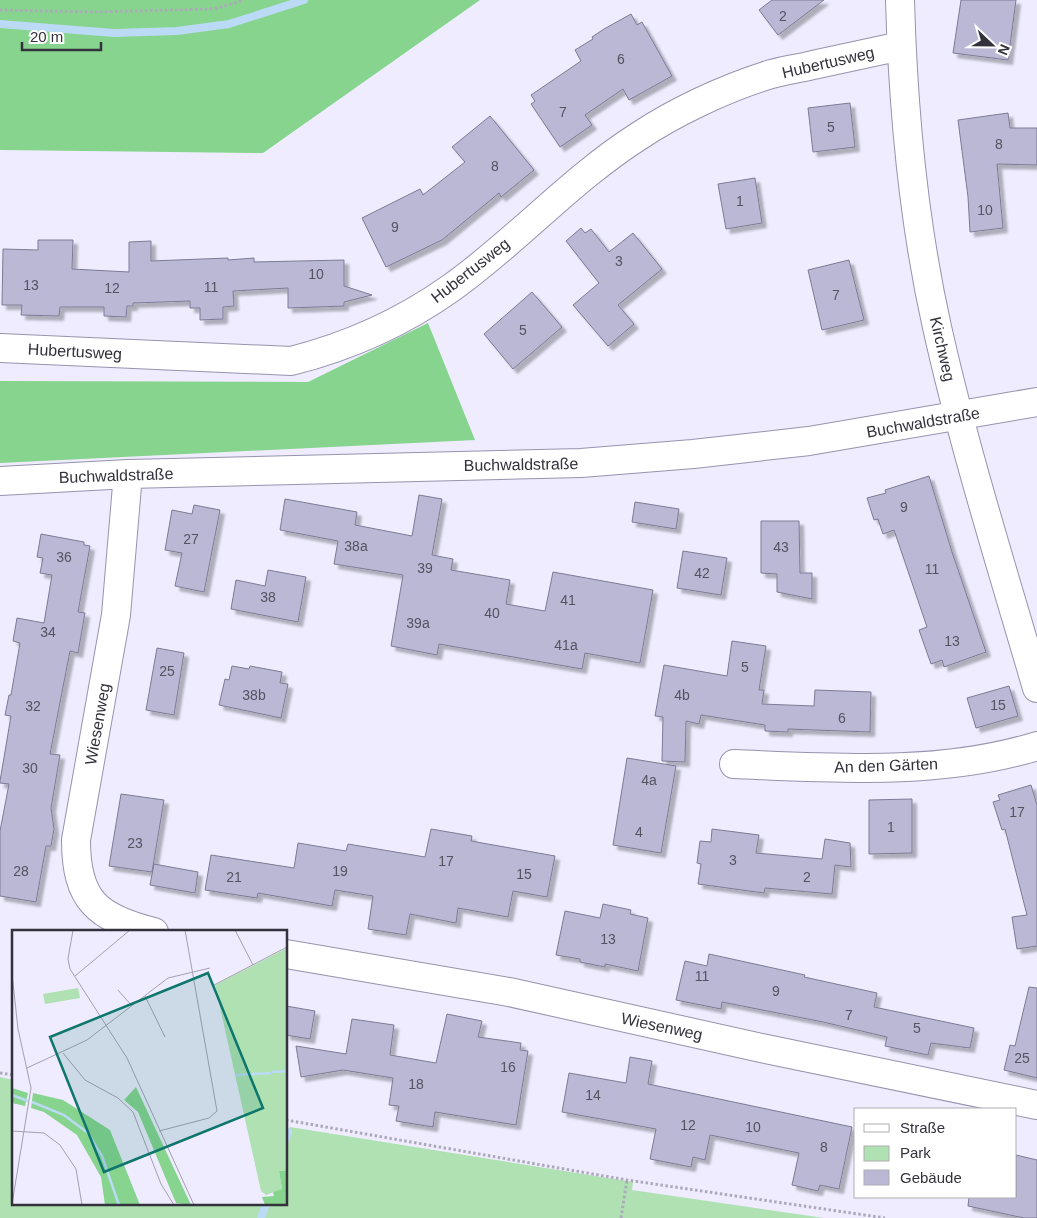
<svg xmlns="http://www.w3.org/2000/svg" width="1037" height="1218" font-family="Helvetica,sans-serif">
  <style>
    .green { fill: #afe1b2 }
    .forest { fill: #86d48d }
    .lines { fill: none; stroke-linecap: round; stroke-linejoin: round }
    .stream { stroke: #badaf5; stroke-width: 8 }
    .building { fill: #bab8d4; stroke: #7d7a95; filter: url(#shadow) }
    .minor-casing { stroke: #9693ae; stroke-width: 30 }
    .path { stroke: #acaaba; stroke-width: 3; stroke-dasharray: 2.5 2.5; stroke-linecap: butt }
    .minor { stroke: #fff; stroke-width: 28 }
    .labels { text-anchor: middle; stroke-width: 4; stroke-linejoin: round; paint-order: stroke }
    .number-label { font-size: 14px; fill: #545362 }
    .street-label { font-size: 16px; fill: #32313c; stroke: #fff }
    .inset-river { fill: none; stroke: #badaf5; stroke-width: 2.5 }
    .inset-road { fill: none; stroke: #a3a1b0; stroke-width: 1 }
    .view { fill: #0f766e; fill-opacity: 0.15; stroke: #0f766e; stroke-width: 2.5 }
    .inset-edge { fill: none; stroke: #32313c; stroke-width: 2.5 }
  </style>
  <defs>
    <filter id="shadow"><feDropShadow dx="4.5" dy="4.5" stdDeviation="1" flood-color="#0004"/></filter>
  </defs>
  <rect width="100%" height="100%" fill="#eeecfe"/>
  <path class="green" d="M 0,1077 L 14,1080 L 14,1204 L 265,1204 L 260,1218 L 0,1218 Z
    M 290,1127 L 633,1182 L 632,1190 L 824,1218 L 262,1218 L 266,1204 L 286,1204 L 286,1141 Z"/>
  <path class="forest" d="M 0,0 L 480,0 L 263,153 L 0,150 Z
    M 428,323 L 475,440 L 0,463 L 0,381 L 308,382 Z"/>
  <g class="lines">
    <path class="stream" d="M 0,24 L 114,33 L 177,31 L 229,24 L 304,0
      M 286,1139 L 288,1132
      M 261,1218 L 266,1204"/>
  </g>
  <path class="building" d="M 772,0 L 824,0 L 778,35 L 759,10 Z
    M 961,0 L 1016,0 L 1008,60 L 953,53 Z
    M 631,14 L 637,25 L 642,22 L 672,76 L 629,100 L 623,89 L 585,115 L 592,125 L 560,147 L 531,104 L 535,101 L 531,95 L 581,61 L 575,50 L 593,39 L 592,37 L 604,29 Z
    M 850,103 L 855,147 L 813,152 L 808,108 Z
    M 1008,113 L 1010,128 L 1037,128 L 1037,165 L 997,164 L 1003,228 L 970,232 L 968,197 L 958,120 Z
    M 490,116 L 534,170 L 501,197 L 499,193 L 442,240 L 386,267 L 362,218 L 420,189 L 423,195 L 465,162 L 452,147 Z
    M 755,178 L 762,223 L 726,229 L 718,184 Z
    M 581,228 L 585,233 L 591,229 L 609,252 L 633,233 L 662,269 L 618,305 L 634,324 L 608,346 L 573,305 L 599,283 L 566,241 Z
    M 38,240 L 73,240 L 72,269 L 129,272 L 129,242 L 151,241 L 151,261 L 228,258 L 228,260 L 254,258 L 254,262 L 344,260 L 344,286 L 372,295 L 344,302 L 344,306 L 288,308 L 288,288 L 233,291 L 234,306 L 223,307 L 223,319 L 200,320 L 200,308 L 190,308 L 190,301 L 133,303 L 133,306 L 127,306 L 126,317 L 104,316 L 104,307 L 60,307 L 59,316 L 21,315 L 22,305 L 2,305 L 3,249 L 38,250 Z
    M 849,260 L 864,320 L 822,330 L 808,270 Z
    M 532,292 L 562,327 L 513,369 L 484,334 Z
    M 929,476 L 952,552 L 986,652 L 944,667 L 942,660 L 931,664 L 919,630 L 927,627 L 894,530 L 883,534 L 878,519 L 874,520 L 867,498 L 886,493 L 885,490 Z
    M 419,495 L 442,499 L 432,555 L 453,559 L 451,570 L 510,580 L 506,604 L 545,611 L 553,572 L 653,590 L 640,663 L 585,653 L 582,669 L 439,644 L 437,655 L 391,646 L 403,575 L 334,564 L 338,541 L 280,530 L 285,499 L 357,512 L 355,525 L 412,536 Z
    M 635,502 L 679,509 L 676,529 L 632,522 Z
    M 194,505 L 220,510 L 204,592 L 175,586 L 182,553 L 165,550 L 172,510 L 192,514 Z
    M 761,521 L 799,521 L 800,573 L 812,573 L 812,599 L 777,592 L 777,574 L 761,573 Z
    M 41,534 L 84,542 L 84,545 L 90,546 L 78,612 L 85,613 L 78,653 L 70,651 L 50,754 L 60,755 L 51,808 L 54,829 L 51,846 L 46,846 L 36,902 L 0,896 L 0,831 L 9,784 L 0,783 L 0,781 L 11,716 L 5,715 L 9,695 L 11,695 L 20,643 L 13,641 L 17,618 L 44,623 L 52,575 L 40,573 L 43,558 L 37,557 Z
    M 683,551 L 727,558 L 721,595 L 677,588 Z
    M 268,570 L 306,577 L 298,622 L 231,609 L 236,580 L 265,586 Z
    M 732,641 L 766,646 L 759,690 L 764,690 L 762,704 L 814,706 L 815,690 L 871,692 L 870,732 L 788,729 L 788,732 L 765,731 L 765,725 L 701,715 L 699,724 L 686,721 L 685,762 L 662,761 L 663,717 L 655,716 L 664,665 L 727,676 Z
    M 157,648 L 184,653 L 174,715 L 146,710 Z
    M 232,666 L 249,669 L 250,666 L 282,672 L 280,683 L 288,684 L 281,718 L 219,705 L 225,679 L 229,680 Z
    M 1009,686 L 1018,716 L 976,728 L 967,698 Z
    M 627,758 L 676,766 L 661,853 L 613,845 Z
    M 1031,785 L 1037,805 L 1037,946 L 1017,949 L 1012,917 L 1027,915 L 1005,829 L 1002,830 L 993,802 L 1000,800 L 998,795 Z
    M 121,794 L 164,800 L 152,872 L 109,866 Z
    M 912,799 L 912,853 L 869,854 L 869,800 Z
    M 431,829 L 472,836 L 471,841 L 555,856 L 547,897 L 513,891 L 508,917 L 458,908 L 456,923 L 410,914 L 406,935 L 368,929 L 373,896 L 335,890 L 332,906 L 258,893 L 257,898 L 205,890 L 211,855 L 294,868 L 298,843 L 346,851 L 348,844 L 425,857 Z
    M 712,829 L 759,835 L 756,853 L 822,859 L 825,839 L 850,843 L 851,867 L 835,865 L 832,894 L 765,888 L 764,893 L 698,884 L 701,864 L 697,863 L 700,841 L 711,842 Z
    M 154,864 L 198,872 L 195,893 L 150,885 Z
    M 603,904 L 631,910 L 630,914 L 648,918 L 638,971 L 605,964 L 605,967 L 580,962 L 580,959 L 556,955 L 565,911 L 600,918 Z
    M 709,954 L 805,975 L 804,977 L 877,993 L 874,1007 L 974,1028 L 970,1048 L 931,1043 L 928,1055 L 885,1046 L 887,1037 L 823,1022 L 722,1002 L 721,1009 L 676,1000 L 685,961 L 707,966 Z
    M 1029,987 L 1037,988 L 1037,1078 L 1004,1070 L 1010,1045 L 1015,1046 Z
    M 286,1006 L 315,1011 L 310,1039 L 286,1035 Z
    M 447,1014 L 482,1021 L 478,1037 L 521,1043 L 520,1050 L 528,1051 L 516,1125 L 435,1112 L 433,1127 L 396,1121 L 399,1106 L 389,1105 L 393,1078 L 343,1070 L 301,1077 L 296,1046 L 346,1054 L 352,1019 L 394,1025 L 390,1055 L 436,1063 Z
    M 630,1057 L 652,1061 L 648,1084 L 852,1127 L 839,1189 L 820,1185 L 818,1191 L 792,1185 L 799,1153 L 710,1135 L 705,1160 L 693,1157 L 691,1167 L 650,1159 L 656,1129 L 562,1112 L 569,1073 L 626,1083 Z
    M 1016,1155 L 1037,1160 L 1037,1218 L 1024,1218 L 968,1206 L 969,1197 L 1016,1197 Z"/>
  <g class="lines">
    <g class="minor-casing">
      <path id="minor" d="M 900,0 C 903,109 913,220 937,327 C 964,448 1002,568 1037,688
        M 0,348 L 291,361 C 347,347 403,322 451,288 C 517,241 570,180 639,136 C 675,112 724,89 765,76 C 780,71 797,69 813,65 C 842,59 872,52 901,46
        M 128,474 L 116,615 L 76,840 C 76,900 97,918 154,932
        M 0,481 L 128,474 L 581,463 L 693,454 L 809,441 L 1037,402
        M 734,764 C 834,768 940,776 1037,746
        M 286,954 L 509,992 L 766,1049 L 1037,1105"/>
    </g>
    <path class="path" d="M 0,10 L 93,12 L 214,9 L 244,0
      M 0,1073 L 14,1075
      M 286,1120 L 627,1180 L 885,1218
      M 621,1218 L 627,1180"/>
    <use href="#minor" class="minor"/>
  </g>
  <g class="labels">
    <g class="number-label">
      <text x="783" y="21">2</text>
      <text x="621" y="64">6</text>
      <text x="563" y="117">7</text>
      <text x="831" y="132">5</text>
      <text x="999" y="149">8</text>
      <text x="495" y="171">8</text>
      <text x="740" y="206">1</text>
      <text x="985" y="215">10</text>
      <text x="395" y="232">9</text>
      <text x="619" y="266">3</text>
      <text x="316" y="279">10</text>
      <text x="31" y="290">13</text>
      <text x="211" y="292">11</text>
      <text x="112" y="293">12</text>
      <text x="836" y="300">7</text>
      <text x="523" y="335">5</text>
      <text x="904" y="512">9</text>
      <text x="191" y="544">27</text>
      <text x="356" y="551">38a</text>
      <text x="781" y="552">43</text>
      <text x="64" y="562">36</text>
      <text x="425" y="573">39</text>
      <text x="932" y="574">11</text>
      <text x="702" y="578">42</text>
      <text x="268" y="602">38</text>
      <text x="568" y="605">41</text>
      <text x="492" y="618">40</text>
      <text x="418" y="628">39a</text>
      <text x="48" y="637">34</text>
      <text x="952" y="646">13</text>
      <text x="566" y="650">41a</text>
      <text x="745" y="672">5</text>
      <text x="167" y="676">25</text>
      <text x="254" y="700">38b</text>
      <text x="682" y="700">4b</text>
      <text x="998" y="710">15</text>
      <text x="33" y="711">32</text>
      <text x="842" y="723">6</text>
      <text x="30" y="773">30</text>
      <text x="649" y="785">4a</text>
      <text x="1017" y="817">17</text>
      <text x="891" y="832">1</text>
      <text x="639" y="837">4</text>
      <text x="135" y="848">23</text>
      <text x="733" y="865">3</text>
      <text x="446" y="866">17</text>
      <text x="21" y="876">28</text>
      <text x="340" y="876">19</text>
      <text x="524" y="879">15</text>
      <text x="234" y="882">21</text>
      <text x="807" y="882">2</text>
      <text x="608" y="944">13</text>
      <text x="702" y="981">11</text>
      <text x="776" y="996">9</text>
      <text x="849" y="1020">7</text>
      <text x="917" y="1033">5</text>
      <text x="1022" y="1063">25</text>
      <text x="508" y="1072">16</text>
      <text x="416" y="1089">18</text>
      <text x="593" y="1100">14</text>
      <text x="688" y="1130">12</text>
      <text x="753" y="1132">10</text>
      <text x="824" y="1152">8</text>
    </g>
    <g class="street-label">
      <text transform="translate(828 62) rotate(-13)" y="6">Hubertusweg</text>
      <text transform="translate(470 270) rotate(-38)" y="6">Hubertusweg</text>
      <text transform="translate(943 349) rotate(77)" y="6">Kirchweg</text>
      <text transform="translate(75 351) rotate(3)" y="6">Hubertusweg</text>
      <text transform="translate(923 422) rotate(-10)" y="6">Buchwaldstraße</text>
      <text transform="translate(521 464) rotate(-1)" y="6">Buchwaldstraße</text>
      <text transform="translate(116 475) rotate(-2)" y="6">Buchwaldstraße</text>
      <text transform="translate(97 724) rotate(-80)" y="6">Wiesenweg</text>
      <text transform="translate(886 765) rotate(-2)" y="6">An den Gärten</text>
      <text transform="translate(662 1026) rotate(12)" y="6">Wiesenweg</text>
    </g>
  </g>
  <g transform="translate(12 930)">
    <rect width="275" height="275" fill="#eeecfe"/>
    <path d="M 275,18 L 275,241 L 267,241 L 270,259 L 254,265 L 249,261 L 203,55 ZM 66,58 L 68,68 L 33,74 L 31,64 Z" fill="#afe1b2"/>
    <path d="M 124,157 L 179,275 L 164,273 L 126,182 L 112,170 ZM 0,158 L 16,163 L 13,176 L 0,173 ZM 21,163 L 51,170 L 98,200 L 128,275 L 93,275 L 89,247 L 65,205 L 32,182 L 19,178 ZM 267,241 L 275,241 L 275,275 L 253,275 L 250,267 L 262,266 L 261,262 L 270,259 Z" fill="#86d48d"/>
    <path class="inset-river" d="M 260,142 L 275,141M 224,145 L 259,143M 0,165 L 16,171M 20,172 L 52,185 L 76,203 L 90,226 L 107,275"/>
    <path class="inset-road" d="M 61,0 L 56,29 L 58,39 L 115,128 L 182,275M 223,0 L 241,35M 0,44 L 6,99 L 19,158 L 0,274M 63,46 L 118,0M 202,55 L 275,17M 106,60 L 120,76M 133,66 L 153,107M 51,123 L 73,150 L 106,168 L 121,182 L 149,254 L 162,275M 15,138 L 75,110 L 156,48 L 198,38M 0,201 L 32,203 L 48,215 L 64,239 L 70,275M 147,201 L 197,188 L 205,181 L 173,0"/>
    <path class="view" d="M 196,43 L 251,178 L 92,242 L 38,107 Z"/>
    <rect width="275" height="275" class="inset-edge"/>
  </g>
  <rect x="854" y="1108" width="162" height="90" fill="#ffffff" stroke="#adadb1"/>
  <rect x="864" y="1124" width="25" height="8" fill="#ffffff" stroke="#adadb1"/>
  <text x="900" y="1133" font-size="15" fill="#32313c">Straße</text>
  <rect x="864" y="1146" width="25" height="15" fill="#afe1b2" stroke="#adadb1"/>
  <text x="900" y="1158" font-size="15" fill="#32313c">Park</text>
  <rect x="864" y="1170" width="25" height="15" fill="#bab8d4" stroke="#adadb1"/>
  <text x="900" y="1183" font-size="15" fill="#32313c">Gebäude</text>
  <g transform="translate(992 45) rotate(112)" stroke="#ffffff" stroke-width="4" paint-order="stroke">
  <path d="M0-4L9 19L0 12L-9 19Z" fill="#32313c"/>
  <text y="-8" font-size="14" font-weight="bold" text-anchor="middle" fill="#32313c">N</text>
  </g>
  <path d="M22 42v8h79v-8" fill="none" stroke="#32313c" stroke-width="2.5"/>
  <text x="30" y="42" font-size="15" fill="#32313c" stroke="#ffffff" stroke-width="4" paint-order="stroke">20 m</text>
</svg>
